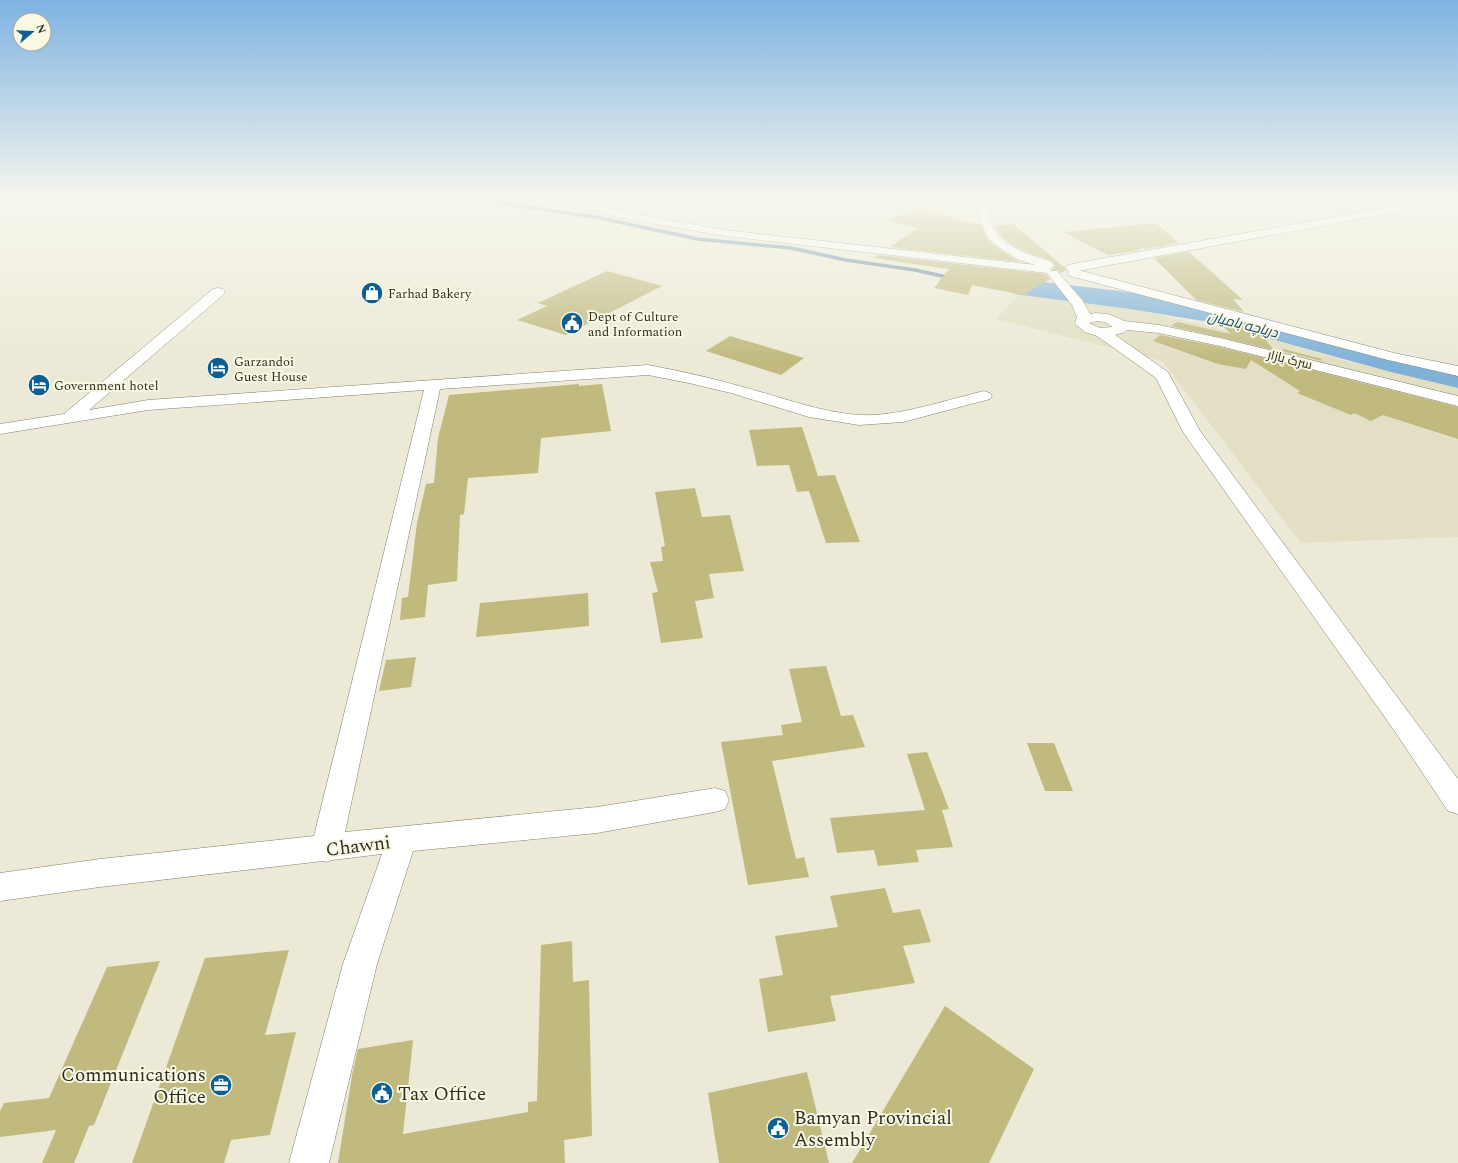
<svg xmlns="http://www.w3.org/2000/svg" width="1458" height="1163" font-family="Spectral,Cairo,serif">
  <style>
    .built { fill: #e2dfc4 }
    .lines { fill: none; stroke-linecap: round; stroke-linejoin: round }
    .stream { stroke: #678aa3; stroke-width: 3.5 }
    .river { fill: #80b2d9; fill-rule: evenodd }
    .building { fill: #c0ba7f }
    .street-casing { stroke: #81806e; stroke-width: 1 }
    .secondary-casing { stroke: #81806e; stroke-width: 1 }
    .street { fill: #fff; fill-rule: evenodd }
    .secondary { fill: #fff; fill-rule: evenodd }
    .labels { text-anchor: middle; stroke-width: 4; stroke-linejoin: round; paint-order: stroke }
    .far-poi-label { font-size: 13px; fill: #2d2c25; stroke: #f9f8e3; text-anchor: start }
    .far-street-label { font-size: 13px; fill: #2d2c25; stroke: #f9f8e3 }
    .far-water-label { font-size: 14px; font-style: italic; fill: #104b71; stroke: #f9f8e3 }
    .near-street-label { font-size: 19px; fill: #2d2c25; stroke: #f9f8e3 }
    .near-poi-label { font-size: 19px; fill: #2d2c25; stroke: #f9f8e3; text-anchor: start }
  </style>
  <rect width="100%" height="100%" fill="#ecead6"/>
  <path class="built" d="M 1021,292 L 1129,308 L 1284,343 L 1340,359 L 1458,387 L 1458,537 L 1301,543 L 1162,361 L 996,319 Z"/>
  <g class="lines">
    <path class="stream" d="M 473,199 L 595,217 L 698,239 L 791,248 L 846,260 L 915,270 L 951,278"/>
    <path class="river" d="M 1024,280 C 1086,287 1149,293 1211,306 C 1294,324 1375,351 1458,370 L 1458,388 L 1391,372 L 1209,322 L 1130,309 L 1015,294 L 1011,288 L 1015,282 Z"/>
  </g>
  <path class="building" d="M 921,209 L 959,220 L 981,225 L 987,239 L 999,249 L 1020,262 L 890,247 L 918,228 L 886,220 Z
    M 1156,223 L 1179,243 L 1145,249 L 1143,247 L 1136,251 L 1108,255 L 1063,232 Z
    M 1013,224 L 1065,268 L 1066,270 L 1061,273 L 1057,270 L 1052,270 L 1055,266 L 1052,261 L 1026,252 L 1009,243 L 998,233 L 995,226 Z
    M 1189,252 L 1243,300 L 1233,299 L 1244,312 L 1196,300 L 1154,258 Z
    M 878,255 L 1046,274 L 1050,279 L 1023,295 L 972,285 L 968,295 L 934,288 L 949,269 L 873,258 Z
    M 607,271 L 662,286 L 566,335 L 517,320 L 547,306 L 538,303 Z
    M 1217,316 L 1255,327 L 1274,350 L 1171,326 L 1177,322 L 1231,334 L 1216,319 Z
    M 1160,335 L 1220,347 L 1458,407 L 1458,439 L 1383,415 L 1371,421 L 1354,413 L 1351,415 L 1297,393 L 1300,391 L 1251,360 L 1246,369 L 1218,364 L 1153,341 Z
    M 730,336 L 804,358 L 781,375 L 706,351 Z
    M 1283,349 L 1322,359 L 1320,361 L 1326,362 L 1282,351 Z
    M 579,384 L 579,386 L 602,384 L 611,431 L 541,438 L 538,473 L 468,478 L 464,514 L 460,515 L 457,581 L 428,585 L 425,617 L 400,620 L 402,598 L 408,597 L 417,523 L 426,484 L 434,483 L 438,438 L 449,395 Z
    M 802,427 L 818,476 L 835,475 L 860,542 L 826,543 L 809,491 L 797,492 L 789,465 L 757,466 L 749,430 Z
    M 695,488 L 702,517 L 730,515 L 744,571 L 709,574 L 714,598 L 695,601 L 703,638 L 661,643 L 652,593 L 658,592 L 650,562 L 663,561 L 661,547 L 665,546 L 655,492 Z
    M 588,593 L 589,626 L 476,637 L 480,603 Z
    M 416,657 L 411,687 L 379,691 L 386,660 Z
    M 826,666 L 841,716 L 853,715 L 865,747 L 772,761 L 796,859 L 804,857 L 809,877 L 748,885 L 721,742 L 783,735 L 781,725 L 802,722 L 789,669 Z
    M 1027,743 L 1054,743 L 1073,791 L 1045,791 Z
    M 927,752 L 949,809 L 942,810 L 953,847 L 916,850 L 919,862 L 878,866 L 874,850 L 837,853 L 830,818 L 925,810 L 907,754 Z
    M 885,888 L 893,913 L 920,909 L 931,942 L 903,946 L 915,983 L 830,996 L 836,1021 L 768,1032 L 759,979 L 783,975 L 775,936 L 838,927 L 830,896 Z
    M 572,941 L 573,982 L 589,980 L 592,1136 L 564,1140 L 565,1163 L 338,1163 L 352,1075 L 358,1049 L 413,1040 L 403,1134 L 528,1112 L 528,1102 L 537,1101 L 541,945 Z
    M 289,950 L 265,1035 L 296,1032 L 270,1135 L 231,1140 L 224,1163 L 132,1163 L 205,958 Z
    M 160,961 L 94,1125 L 89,1126 L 74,1163 L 42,1163 L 56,1130 L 0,1137 L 0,1111 L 4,1103 L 49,1098 L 107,967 Z
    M 945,1006 L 1034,1069 L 989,1163 L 852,1163 Z
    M 807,1072 L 829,1163 L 719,1163 L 708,1093 Z"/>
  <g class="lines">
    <g class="street-casing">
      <path id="street" d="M 981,199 L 991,199 L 988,215 L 997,234 L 1008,244 L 1025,253 L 1052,262 L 1054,265 L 1052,268 L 1044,268 L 1017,259 L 1000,248 L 988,238 L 978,215 Z
        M 1074,269 L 1394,353 L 1458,366 L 1458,376 L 1388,360 L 1070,276 L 1068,273 L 1070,270 Z
        M 218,288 L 223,289 L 225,292 L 223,295 L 89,410 L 148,400 L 648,365 C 680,371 712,378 743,387 C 781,397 819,412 859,415 C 898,417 946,400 984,391 L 990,393 L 992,396 L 990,399 L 903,422 L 859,425 L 809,417 L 731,393 L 689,383 L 648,375 L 440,389 L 345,832 L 597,807 L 715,788 L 725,791 L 729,800 L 725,809 L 715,812 L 597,833 L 413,851 L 377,964 L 329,1163 L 289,1163 L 343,964 L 382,854 L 332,860 L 326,862 L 323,861 L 100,887 L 0,901 L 0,873 L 100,859 L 314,836 L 424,390 L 148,410 L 0,434 L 0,424 L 64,414 L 213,289 Z"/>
    </g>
    <g class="secondary-casing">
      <path id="secondary" d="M 560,199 L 576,199 L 618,211 L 725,230 L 1045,266 L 1049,267 L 1051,271 L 1057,271 L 1083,301 L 1090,314 L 1096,313 L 1107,314 L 1118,318 L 1124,321 L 1159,325 L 1220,338 L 1458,396 L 1458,406 L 1220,346 L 1159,333 L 1127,330 L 1125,332 L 1115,335 L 1168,372 L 1200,431 L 1458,779 L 1458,814 L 1448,811 L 1396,733 L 1183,432 L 1156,378 L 1097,336 L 1085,332 L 1075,324 L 1077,317 L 1072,305 L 1047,273 L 725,236 L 617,217 L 561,201 ZM 1096,321 L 1105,322 L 1113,327 L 1100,328 L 1089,323 Z
        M 1435,199 L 1456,199 L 1451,202 L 1072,272 L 1068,271 L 1066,268 L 1068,265 L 1072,264 Z"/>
    </g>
    <use href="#street" class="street"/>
    <use href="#secondary" class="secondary"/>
  </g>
  <linearGradient id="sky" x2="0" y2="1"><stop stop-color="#7eb3e2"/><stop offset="0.55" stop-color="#f6f6ed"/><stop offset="1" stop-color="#f6f6ed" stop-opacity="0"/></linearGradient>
  <rect width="1458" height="362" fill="url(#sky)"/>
  <defs>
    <g id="shop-disc" transform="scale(1.15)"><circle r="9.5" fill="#0b5f91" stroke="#f9f8e3"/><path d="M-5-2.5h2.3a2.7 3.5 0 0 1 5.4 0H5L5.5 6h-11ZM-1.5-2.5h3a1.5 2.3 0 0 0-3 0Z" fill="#fff"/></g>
    <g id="civic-disc" transform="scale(1.15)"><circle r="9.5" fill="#0b5f91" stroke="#f9f8e3"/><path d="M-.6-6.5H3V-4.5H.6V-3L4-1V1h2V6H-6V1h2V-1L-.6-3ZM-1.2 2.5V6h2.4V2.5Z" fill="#fff"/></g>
    <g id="hotel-disc" transform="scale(1.15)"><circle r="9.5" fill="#0b5f91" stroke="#f9f8e3"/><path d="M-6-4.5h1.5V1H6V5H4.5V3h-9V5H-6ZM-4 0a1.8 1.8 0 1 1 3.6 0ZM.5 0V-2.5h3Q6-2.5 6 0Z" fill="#fff"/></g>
    <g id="office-disc" transform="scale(1.15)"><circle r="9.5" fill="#0b5f91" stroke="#f9f8e3"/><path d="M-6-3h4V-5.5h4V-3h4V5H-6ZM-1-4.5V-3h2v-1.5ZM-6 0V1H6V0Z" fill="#fff"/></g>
  </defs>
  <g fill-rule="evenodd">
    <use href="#shop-disc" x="372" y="293"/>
    <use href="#civic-disc" x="572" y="323"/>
    <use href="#hotel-disc" x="218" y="368"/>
    <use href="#hotel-disc" x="39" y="385"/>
    <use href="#office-disc" x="221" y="1085"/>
    <use href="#civic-disc" x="382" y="1093"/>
    <use href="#civic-disc" x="778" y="1128"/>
  </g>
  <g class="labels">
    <g class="far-poi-label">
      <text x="388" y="298">Farhad Bakery</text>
      <text x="588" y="321">Dept of Culture<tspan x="588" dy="15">and Information</tspan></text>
      <text x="234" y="366">Garzandoi<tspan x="234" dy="15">Guest House</tspan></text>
      <text x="54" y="390">Government hotel</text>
    </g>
    <g class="far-street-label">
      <text transform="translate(1290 359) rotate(14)" y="5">سرک بازار</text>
    </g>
    <g class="far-water-label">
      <text transform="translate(1243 324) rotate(14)" y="5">دریاچه بامیان</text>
    </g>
    <g class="near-street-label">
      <text transform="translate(358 845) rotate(-7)" y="7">Chawni</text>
    </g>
    <g class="near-poi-label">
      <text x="206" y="1081" text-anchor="end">Communications<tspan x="206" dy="22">Office</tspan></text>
      <text x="398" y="1100">Tax Office</text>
      <text x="794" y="1124">Bamyan Provincial<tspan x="794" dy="22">Assembly</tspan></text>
    </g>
  </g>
  <g transform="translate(32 32) rotate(71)"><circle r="19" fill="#f9f8e3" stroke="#a7a697"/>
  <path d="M0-3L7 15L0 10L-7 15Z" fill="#0b5f91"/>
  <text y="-6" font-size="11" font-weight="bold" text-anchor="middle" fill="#2d2c25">N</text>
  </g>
</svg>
